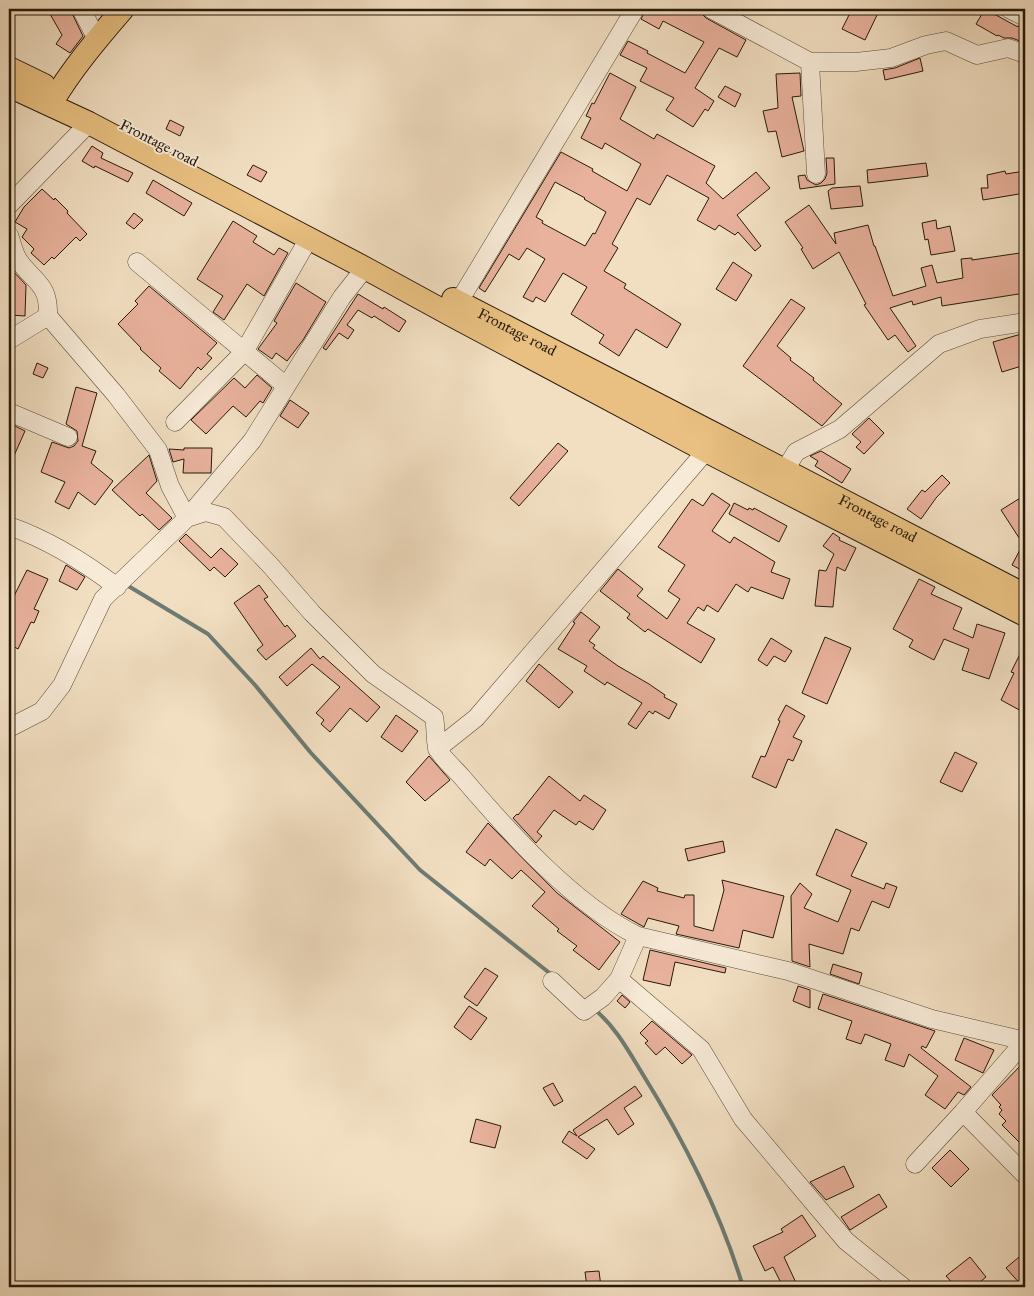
<svg xmlns="http://www.w3.org/2000/svg" width="1034" height="1296" font-family="'IM FELL Great Primer',serif">
  <style>
    .lines { fill: none; stroke-linecap: round; stroke-linejoin: round }
    .stream { stroke: #6d7b74; stroke-width: 4 }
    .building { fill: #e9b29d; stroke: #26190a; fill-rule: evenodd }
    .minor-casing { stroke: #594a38; stroke-width: 19 }
    .major-casing { stroke: #26190a; stroke-width: 24 }
    .minor { stroke: #f7ead7; stroke-width: 18 }
    .major { stroke: #e9c081; stroke-width: 22 }
    .labels { text-anchor: middle; stroke-width: 4; stroke-linejoin: round; paint-order: stroke }
    .street-label { font-size: 15px; fill: #26190a; stroke: #f7ead7 }
  </style>
  <rect width="100%" height="100%" fill="#f2dfc2"/>
  <filter id="stains"><feTurbulence type="fractalNoise" baseFrequency=".004" numOctaves="4"/><feColorMatrix values="0 0 0 0 .2 0 0 0 0 .09 0 0 0 0 .02 0 0 0 .5 -.17"/></filter>
  <radialGradient id="worn" r=".72"><stop offset=".6" stop-color="#630" stop-opacity="0"/><stop offset="1" stop-color="#630" stop-opacity=".3"/></radialGradient>
  <g class="lines">
    <path class="stream" d="M 125,584 L 208,634 L 255,685 L 311,753 L 420,870 L 552,975
      M 594,1009 C 615,1026 628,1050 642,1073 C 683,1139 721,1213 743,1287"/>
  </g>
  <path class="building" d="M 60,9 L 70,9 L 83,36 L 70,53 L 56,44 L 62,35 L 50,14 Z
    M 646,9 L 700,9 L 702,14 L 706,18 L 746,40 L 737,57 L 719,48 L 695,88 L 714,101 L 708,111 L 705,109 L 693,127 L 666,110 L 674,98 L 640,81 L 647,68 L 620,55 L 628,41 L 648,51 L 647,53 L 685,73 L 704,42 L 663,21 L 659,29 L 641,19 Z
    M 852,9 L 869,9 L 878,13 L 865,40 L 842,29 Z
    M 985,9 L 1016,26 L 1025,28 L 1025,43 L 1012,38 L 1004,38 L 998,35 L 997,36 L 976,24 Z
    M 920,58 L 923,71 L 885,80 L 883,70 L 895,68 Z
    M 610,73 L 636,87 L 620,119 L 654,139 L 657,134 L 715,166 L 706,183 L 723,199 L 756,172 L 770,188 L 737,215 L 761,246 L 755,251 L 738,232 L 735,235 L 719,225 L 715,230 L 697,220 L 709,198 L 667,175 L 650,205 L 637,198 L 612,244 L 618,248 L 604,271 L 626,284 L 624,288 L 681,324 L 667,348 L 636,329 L 619,356 L 599,343 L 604,335 L 571,314 L 587,287 L 563,273 L 545,302 L 536,297 L 533,302 L 523,297 L 545,259 L 527,248 L 519,260 L 509,254 L 485,292 L 479,288 L 561,152 L 593,169 L 592,171 L 627,191 L 641,164 L 605,143 L 602,149 L 581,138 L 591,118 L 586,116 L 592,103 L 594,104 ZM 555,182 L 585,198 L 584,199 L 606,212 L 595,234 L 593,233 L 585,246 L 542,223 L 543,221 L 536,217 Z
    M 800,73 L 801,96 L 792,97 L 804,151 L 782,157 L 776,131 L 768,132 L 763,111 L 778,108 L 776,74 Z
    M 725,86 L 741,94 L 735,107 L 718,97 Z
    M 170,120 L 184,127 L 180,136 L 166,129 Z
    M 92,146 L 103,153 L 101,158 L 133,173 L 128,182 L 95,166 L 94,168 L 82,161 Z
    M 826,158 L 834,158 L 835,184 L 800,189 L 798,176 L 805,175 L 807,180 L 816,185 L 821,183 L 825,179 L 827,173 Z
    M 926,163 L 928,176 L 868,183 L 867,170 Z
    M 253,165 L 267,172 L 261,182 L 247,175 Z
    M 1005,171 L 1006,174 L 1025,171 L 1025,193 L 983,200 L 981,188 L 988,188 L 987,175 Z
    M 153,180 L 192,203 L 184,216 L 146,193 Z
    M 860,186 L 863,206 L 831,209 L 828,191 L 832,188 Z
    M 42,189 L 54,200 L 55,198 L 68,211 L 67,213 L 87,234 L 80,241 L 76,237 L 54,259 L 52,257 L 44,265 L 31,253 L 34,249 L 22,237 L 27,229 L 15,222 L 24,207 Z
    M 809,205 L 836,244 L 834,233 L 868,225 L 874,246 L 875,246 L 893,296 L 926,286 L 921,268 L 932,265 L 937,283 L 963,278 L 961,259 L 972,258 L 972,260 L 1020,253 L 1021,270 L 1025,269 L 1025,293 L 942,306 L 941,297 L 913,305 L 912,301 L 890,308 L 916,346 L 908,352 L 895,335 L 888,340 L 864,305 L 866,304 L 839,252 L 813,269 L 801,249 L 803,248 L 785,222 Z
    M 134,213 L 143,220 L 134,229 L 126,223 Z
    M 936,220 L 937,229 L 950,226 L 955,251 L 931,255 L 928,239 L 925,240 L 922,223 Z
    M 233,221 L 257,236 L 253,242 L 274,255 L 279,248 L 288,253 L 264,296 L 247,284 L 224,320 L 213,312 L 223,296 L 197,279 Z
    M 733,262 L 752,275 L 736,301 L 716,289 Z
    M 9,270 L 12,270 L 26,285 L 25,316 L 9,315 Z
    M 296,283 L 326,302 L 303,340 L 287,361 L 276,353 L 272,359 L 258,349 L 277,323 L 274,321 Z
    M 149,286 L 217,343 L 207,354 L 212,358 L 201,370 L 198,367 L 180,389 L 159,371 L 161,368 L 140,349 L 141,348 L 118,324 L 138,304 L 135,301 Z
    M 358,294 L 383,309 L 384,307 L 406,321 L 399,332 L 374,316 L 372,318 L 358,310 L 347,325 L 354,330 L 348,339 L 339,333 L 326,350 L 323,348 Z
    M 791,299 L 805,308 L 777,346 L 791,358 L 790,360 L 814,378 L 813,380 L 842,404 L 822,426 L 743,366 Z
    M 1025,333 L 1025,365 L 1002,372 L 993,342 Z
    M 37,363 L 48,368 L 43,378 L 33,374 Z
    M 257,375 L 272,388 L 263,403 L 260,401 L 246,417 L 233,406 L 206,434 L 191,420 L 234,378 L 245,388 Z
    M 76,387 L 97,393 L 82,446 L 96,451 L 91,463 L 113,481 L 95,505 L 78,492 L 69,509 L 55,502 L 65,482 L 41,472 L 52,442 L 69,448 L 74,446 L 78,441 L 77,431 L 66,424 Z
    M 290,400 L 309,413 L 298,428 L 280,416 Z
    M 869,418 L 884,433 L 864,454 L 856,447 L 861,442 L 852,434 Z
    M 9,423 L 25,431 L 9,467 Z
    M 558,443 L 568,451 L 519,506 L 510,498 Z
    M 184,448 L 212,448 L 211,473 L 183,473 L 184,459 L 173,462 L 169,449 L 184,450 Z
    M 821,451 L 851,469 L 842,483 L 815,466 L 818,461 L 810,456 Z
    M 149,455 L 157,481 L 146,493 L 172,518 L 159,530 L 142,514 L 140,516 L 112,490 Z
    M 942,475 L 950,483 L 936,498 L 921,519 L 907,509 L 922,490 L 925,492 Z
    M 712,493 L 730,505 L 712,531 L 730,543 L 734,537 L 775,562 L 771,572 L 790,579 L 783,599 L 751,587 L 748,592 L 736,584 L 718,612 L 707,605 L 704,611 L 698,607 L 687,623 L 715,639 L 701,663 L 648,629 L 645,632 L 627,618 L 630,614 L 600,591 L 618,569 L 643,589 L 637,596 L 667,619 L 680,599 L 668,591 L 685,565 L 658,547 L 692,499 L 703,506 Z
    M 1025,495 L 1025,572 L 1012,565 L 1023,544 L 1001,510 Z
    M 734,503 L 748,510 L 749,508 L 753,510 L 754,508 L 787,526 L 779,542 L 729,514 Z
    M 833,533 L 840,538 L 839,540 L 856,548 L 845,571 L 837,567 L 833,607 L 815,606 L 819,570 L 826,571 L 834,554 L 823,546 Z
    M 186,534 L 211,558 L 221,548 L 238,564 L 225,577 L 214,567 L 210,571 L 179,541 Z
    M 66,565 L 85,577 L 77,590 L 59,581 Z
    M 27,570 L 48,579 L 34,609 L 39,611 L 34,623 L 31,622 L 18,649 L 9,644 L 9,606 Z
    M 919,579 L 935,587 L 931,594 L 962,608 L 953,629 L 973,638 L 977,624 L 1005,633 L 989,679 L 962,670 L 969,649 L 944,639 L 934,660 L 909,647 L 913,640 L 893,629 Z
    M 259,585 L 268,597 L 264,599 L 285,627 L 287,625 L 296,636 L 266,660 L 257,650 L 263,645 L 234,603 Z
    M 581,612 L 600,627 L 589,641 L 595,645 L 593,648 L 618,666 L 649,684 L 665,695 L 664,697 L 677,704 L 669,719 L 655,711 L 653,714 L 649,711 L 636,729 L 628,724 L 642,703 L 607,682 L 605,685 L 584,671 L 587,666 L 558,649 L 575,623 L 573,622 Z
    M 825,637 L 851,648 L 827,704 L 802,693 Z
    M 771,638 L 792,651 L 785,662 L 774,656 L 767,666 L 758,660 Z
    M 1025,644 L 1025,713 L 1001,700 L 1014,673 L 1011,672 Z
    M 311,648 L 320,659 L 323,656 L 380,707 L 367,722 L 350,708 L 330,732 L 321,724 L 324,720 L 316,713 L 340,687 L 312,664 L 287,686 L 279,677 Z
    M 539,664 L 573,692 L 559,708 L 526,681 Z
    M 786,705 L 805,716 L 793,737 L 802,741 L 793,761 L 788,759 L 776,788 L 752,777 L 761,756 L 765,757 L 780,721 L 778,720 Z
    M 396,715 L 418,731 L 402,752 L 381,737 Z
    M 955,752 L 977,763 L 962,792 L 940,782 Z
    M 429,756 L 450,780 L 425,801 L 406,782 Z
    M 549,776 L 580,801 L 584,795 L 606,810 L 593,830 L 579,821 L 576,825 L 554,810 L 537,832 L 542,836 L 536,843 L 513,818 L 517,814 L 518,815 Z
    M 488,823 L 557,893 L 620,942 L 599,970 L 573,950 L 577,946 L 557,931 L 559,929 L 532,906 L 545,892 L 521,870 L 512,879 L 490,859 L 485,866 L 466,852 Z
    M 836,829 L 867,843 L 851,876 L 884,889 L 886,883 L 897,887 L 889,908 L 872,901 L 859,931 L 851,928 L 843,954 L 809,944 L 810,967 L 792,961 L 791,896 L 800,883 L 812,894 L 804,908 L 838,922 L 851,890 L 816,875 Z
    M 723,841 L 725,852 L 688,861 L 685,849 Z
    M 722,880 L 784,896 L 773,938 L 743,930 L 739,948 L 676,934 L 679,926 L 648,918 L 644,927 L 621,914 L 643,881 L 658,888 L 657,891 L 684,898 L 685,895 L 694,895 L 694,926 L 713,931 L 724,890 Z
    M 650,950 L 726,968 L 725,973 L 675,962 L 670,986 L 643,980 Z
    M 833,964 L 862,973 L 859,984 L 830,974 Z
    M 485,968 L 498,976 L 477,1006 L 464,997 Z
    M 798,986 L 810,990 L 810,1008 L 793,1001 Z
    M 823,994 L 935,1031 L 926,1048 L 922,1046 L 921,1048 L 971,1087 L 964,1095 L 958,1092 L 945,1109 L 925,1095 L 938,1076 L 909,1054 L 904,1067 L 885,1060 L 891,1044 L 865,1034 L 861,1044 L 846,1039 L 852,1021 L 818,1009 Z
    M 622,995 L 630,1002 L 625,1008 L 617,1001 Z
    M 469,1006 L 487,1018 L 471,1040 L 454,1027 Z
    M 652,1021 L 692,1055 L 682,1064 L 665,1047 L 656,1055 L 645,1043 L 648,1041 L 640,1033 Z
    M 964,1038 L 994,1050 L 983,1073 L 955,1060 Z
    M 1025,1061 L 1025,1137 L 1020,1143 L 1002,1125 L 1006,1121 L 999,1114 L 1002,1110 L 999,1107 L 1001,1105 L 992,1095 Z
    M 553,1083 L 563,1101 L 554,1106 L 543,1088 Z
    M 635,1086 L 642,1096 L 624,1108 L 634,1124 L 618,1135 L 607,1119 L 578,1137 L 595,1149 L 587,1159 L 562,1142 L 569,1131 L 577,1136 L 573,1130 Z
    M 476,1119 L 501,1126 L 495,1148 L 470,1142 Z
    M 950,1150 L 969,1169 L 951,1187 L 932,1168 Z
    M 844,1166 L 854,1187 L 826,1200 L 810,1182 Z
    M 879,1194 L 887,1207 L 850,1230 L 841,1217 Z
    M 802,1215 L 816,1236 L 784,1257 L 798,1287 L 783,1287 L 773,1267 L 765,1271 L 753,1246 L 783,1232 L 781,1229 Z
    M 1025,1252 L 1025,1287 L 1023,1287 L 1006,1268 Z
    M 970,1257 L 986,1277 L 974,1287 L 956,1287 L 946,1276 Z
    M 599,1271 L 601,1287 L 587,1287 L 585,1272 Z"/>
  <g class="lines">
    <g class="minor-casing">
      <path id="minor" d="M 81,9 L 97,39
        M 711,9 L 810,62 L 856,62 L 891,58 L 926,45 L 946,41 L 977,55 L 1008,48 L 1025,54
        M 1009,9 L 1025,17
        M 810,62 L 816,174
        M 9,205 L 89,123
        M 9,235 C 12,243 14,254 19,261 C 36,284 49,284 48,316 L 116,395 L 158,450 L 170,486 L 187,518 L 206,512 L 224,517 L 270,565 L 312,613 L 373,674 L 434,717 C 436,726 435,739 437,747 C 439,755 456,770 461,776 C 508,831 574,905 638,936 L 788,971 L 932,1019 L 1025,1041
        M 137,262 L 286,386
        M 452,313 L 635,9
        M 9,340 L 48,316
        M 9,412 L 68,437
        M 175,422 L 244,352 L 309,238
        M 785,470 L 796,452 L 840,429 L 939,344 L 980,329 L 1025,322
        M 9,526 C 49,540 83,561 117,587
        M 9,728 L 42,711 L 62,685 L 103,599 L 187,518 L 252,441 L 342,297 L 365,268
        M 437,749 L 476,718 L 706,451
        M 638,936 L 619,979 L 701,1049 L 743,1119 L 846,1241 L 903,1287
        M 552,981 L 584,1011 L 603,997 L 619,979
        M 963,1112 L 1025,1175
        M 915,1164 L 963,1112 L 1025,1041"/>
    </g>
    <g class="major-casing">
      <g id="major">
        <path d="M 9,68 L 44,85"/>
        <path d="M 9,86 L 89,123 L 365,268 L 451,315 L 706,451 L 1025,615"/>
        <path d="M 51,104 C 71,70 97,39 123,9"/>
        <path id="s1" d="M 453,299 L 713,433 L 1025,595"/>
      </g>
    </g>
    <use href="#minor" class="minor"/>
    <use href="#major" class="major"/>
  </g>
  <g class="labels">
    <g class="street-label">
      <text transform="translate(159 143) rotate(27)" y="5">Frontage road</text>
      <text dy="5" stroke="none"><textPath href="#s1" startOffset="72">Frontage road</textPath></text>
      <text dy="5" stroke="none"><textPath href="#s1" startOffset="478">Frontage road</textPath></text>
    </g>
  </g>
  <rect width="1034" height="1296" fill="none" stroke="#f2dfc2" stroke-width="30"/>
  <rect x="10" y="10" width="1014" height="1276" fill="none" stroke="#26190a" stroke-width="2.5"/>
  <rect x="15" y="15" width="1004" height="1266" fill="none" stroke="#26190a"/>
  <rect width="100%" height="100%" filter="url(#stains)"/>
  <rect width="100%" height="100%" fill="url(#worn)"/>
</svg>
